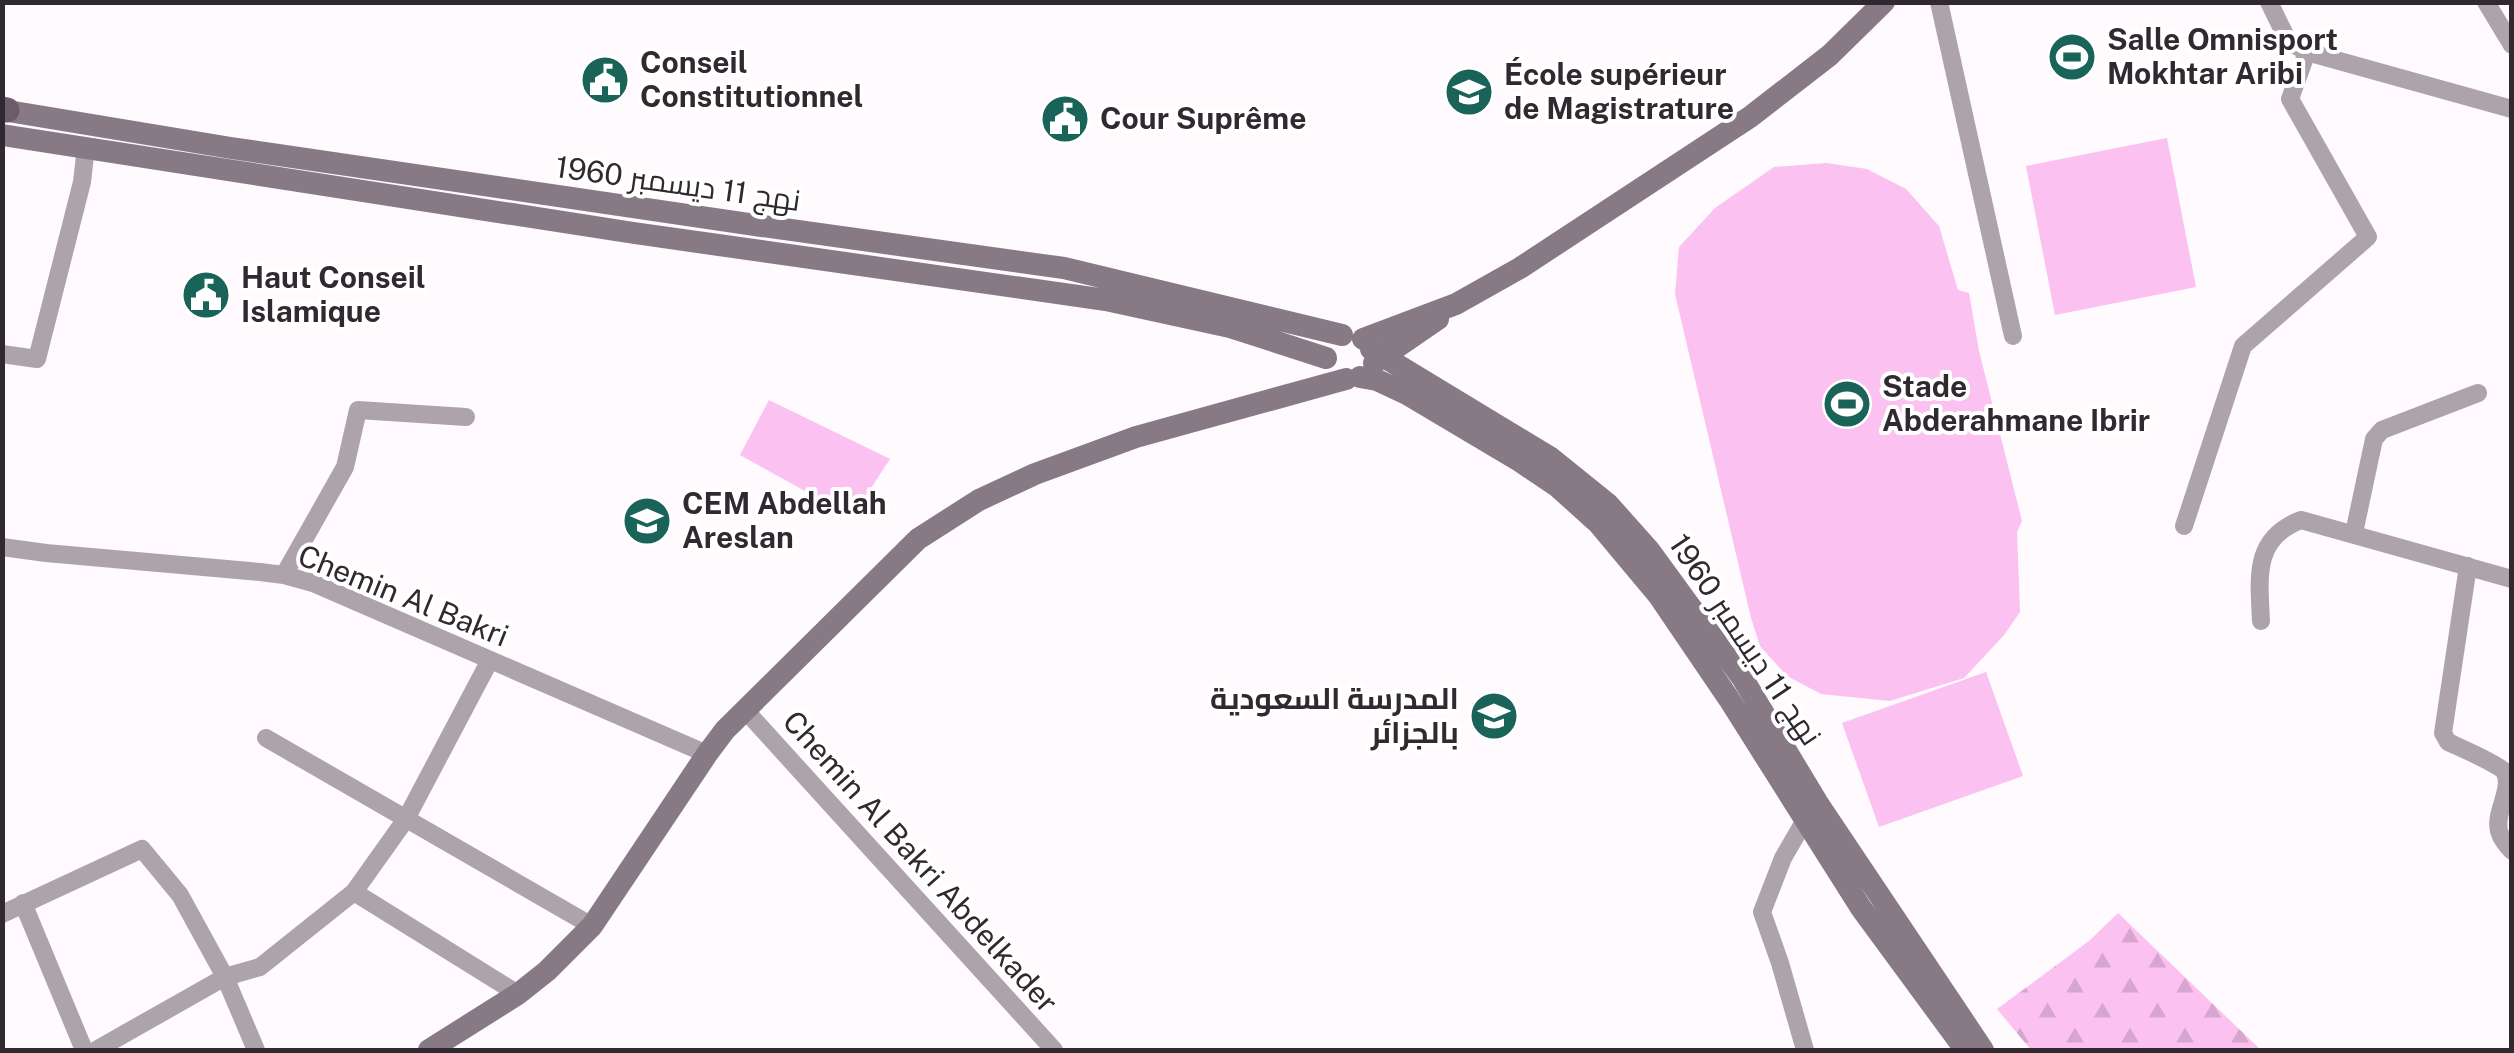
<svg xmlns="http://www.w3.org/2000/svg" width="2514" height="1053" font-family="'Public Sans',Cairo,sans-serif">
  <style>
    .forest { fill: url(#forest-firs) }
    .garden { fill: #fac1f1 }
    .lines { fill: none; stroke-linecap: round; stroke-linejoin: round }
    .street { stroke: #ada4ab; stroke-width: 18 }
    .secondary { stroke: #877a85; stroke-width: 22 }
    .primary { stroke: #6c5c69; stroke-width: 25 }
    .labels { text-anchor: middle; stroke-width: 8; stroke-linejoin: round; paint-order: stroke }
    .poi-label { font-size: 30px; font-weight: bold; fill: #312930; stroke: #fff; text-anchor: start }
    .street-label { font-size: 30px; fill: #312930; stroke: #fff }
  </style>
  <defs>
    <pattern id="forest-firs" width="22" height="20" patternUnits="userSpaceOnUse" patternTransform="scale(2.5)"><rect width="22" height="20" fill="#fac1f1"/><path d="M5 1l3.5 6h-7zM16 11l3.5 6h-7z" fill="#d7a6cf"/></pattern>
  </defs>
  <rect width="100%" height="100%" fill="#fefafd"/>
  <path class="forest" d="M 2118,913 L 2261,1050 L 2031,1050 L 1997,1009 L 2089,941 Z"/>
  <path class="garden" d="M 2167,138 L 2196,287 L 2055,315 L 2026,166 Z
    M 1826,163 L 1867,169 L 1906,189 L 1939,226 L 1958,290 L 1969,293 L 1979,351 L 2022,521 L 2017,532 L 2020,612 L 2004,635 L 1964,678 L 1890,701 L 1821,694 L 1787,676 L 1760,646 L 1751,618 L 1675,294 L 1679,247 L 1715,208 L 1774,167 Z
    M 769,400 L 890,459 L 852,517 L 740,455 Z
    M 1986,672 L 2023,776 L 1879,827 L 1842,723 Z"/>
  <g class="lines">
    <path class="street" d="M 1939,2 L 2013,336
      M 2269,2 L 2288,41 L 2307,52 L 2512,109
      M 2486,2 L 2512,45
      M 2,354 L 37,359 L 82,182 L 86,147
      M 2184,526 L 2243,346 L 2368,237 L 2290,99 L 2307,52
      M 2354,533 L 2374,439 L 2382,430 L 2478,393
      M 2,547 L 46,553 L 260,572 L 284,575 L 313,583 L 707,754
      M 2468,566 L 2443,733 L 2448,742 C 2461,748 2494,762 2504,771 C 2514,789 2494,811 2499,831 C 2501,838 2507,846 2512,851
      M 284,575 L 345,467 L 358,410 L 466,417
      M 2261,621 C 2259,577 2253,538 2301,520 L 2512,579
      M 745,710 L 1054,1050
      M 266,738 L 592,926
      M 354,892 L 518,994
      M 23,903 L 84,1050
      M 2,914 L 142,849 L 180,895 L 225,977 L 256,1050
      M 96,1050 L 225,977 L 260,967 L 354,892 L 406,819 L 490,660
      M 1805,1050 L 1780,963 L 1762,912 L 1783,858 L 1805,820"/>
    <path class="secondary" d="M 2,110 L 231,148 L 762,226 L 1064,268 L 1342,335
      M 2,135 L 634,233 L 1106,300 L 1230,327 L 1326,358
      M 1363,339 L 1456,304 L 1520,268 L 1750,117 L 1830,55 L 1884,2
      M 1371,349 L 1551,458 L 1608,504 L 1649,550 L 1743,679 L 1817,802 L 1983,1050
      M 1374,363 L 1438,319
      M 1360,377 L 1377,380 L 1407,394 L 1518,460 L 1558,487 L 1598,523 L 1659,596 L 1729,699 L 1861,908 L 1961,1044
      M 429,1050 L 518,994 L 547,971 L 592,926 L 707,754 L 725,730 L 918,539 L 979,500 L 1035,474 L 1136,437 L 1346,379"/>
    <path class="primary" d="M 2,109 L 7,110"/>
  </g>
  <defs>
    <g id="stadium-disc" transform="scale(2.5)"><circle r="9.5" fill="#196359" stroke="#fff"/><path d="M0-5a6.5 5 0 1 0 0 10a6.5 5 0 1 0 0-10ZM-3.5-1.8h7v3.6h-7Z" fill="#fff"/></g>
    <g id="civic-disc" transform="scale(2.5)"><circle r="9.5" fill="#196359" stroke="#fff"/><path d="M-.6-6.5H3V-4.5H.6V-3L4-1V1h2V6H-6V1h2V-1L-.6-3ZM-1.2 2.5V6h2.4V2.5Z" fill="#fff"/></g>
    <g id="university-disc" transform="scale(2.5)"><circle r="9.5" fill="#196359" stroke="#fff"/><path d="M0-5L7-2L0 1L-7-2ZM-4 1L0 2.5L4 1V4Q0 6-4 4Z" fill="#fff"/></g>
    <g id="school-disc" transform="scale(2.5)"><circle r="9.5" fill="#196359" stroke="#fff"/><path d="M0-5L7-2L0 1L-7-2ZM-4 1L0 2.5L4 1V4Q0 6-4 4Z" fill="#fff"/></g>
  </defs>
  <g fill-rule="evenodd">
    <use href="#stadium-disc" x="2072" y="57"/>
    <use href="#civic-disc" x="605" y="80"/>
    <use href="#university-disc" x="1469" y="92"/>
    <use href="#civic-disc" x="1065" y="119"/>
    <use href="#civic-disc" x="206" y="295"/>
    <use href="#stadium-disc" x="1847" y="404"/>
    <use href="#school-disc" x="647" y="521"/>
    <use href="#school-disc" x="1494" y="716"/>
  </g>
  <g class="labels">
    <g class="poi-label">
      <text x="2107" y="50">Salle Omnisport<tspan x="2107" dy="34">Mokhtar Aribi</tspan></text>
      <text x="640" y="73">Conseil<tspan x="640" dy="34">Constitutionnel</tspan></text>
      <text x="1504" y="85">École supérieur<tspan x="1504" dy="34">de Magistrature</tspan></text>
      <text x="1100" y="129">Cour Suprême</text>
      <text x="241" y="288">Haut Conseil<tspan x="241" dy="34">Islamique</tspan></text>
      <text x="1882" y="397">Stade<tspan x="1882" dy="34">Abderahmane Ibrir</tspan></text>
      <text x="682" y="514">CEM Abdellah<tspan x="682" dy="34">Areslan</tspan></text>
      <text x="1459" y="709" text-anchor="end">المدرسة السعودية<tspan x="1459" dy="34">بالجزائر</tspan></text>
    </g>
    <g class="street-label">
      <text transform="translate(678 184) rotate(8)" y="10">نهج 11 ديسمبر 1960</text>
      <text transform="translate(403 596) rotate(22)" y="10">Chemin Al Bakri</text>
      <text transform="translate(1745 640) rotate(56)" y="10">نهج 11 ديسمبر 1960</text>
      <text transform="translate(920 862) rotate(48)" y="10">Chemin Al Bakri Abdelkader</text>
    </g>
  </g>
  <rect width="2514" height="1053" fill="none" stroke="#312930" stroke-width="10"/>
</svg>
